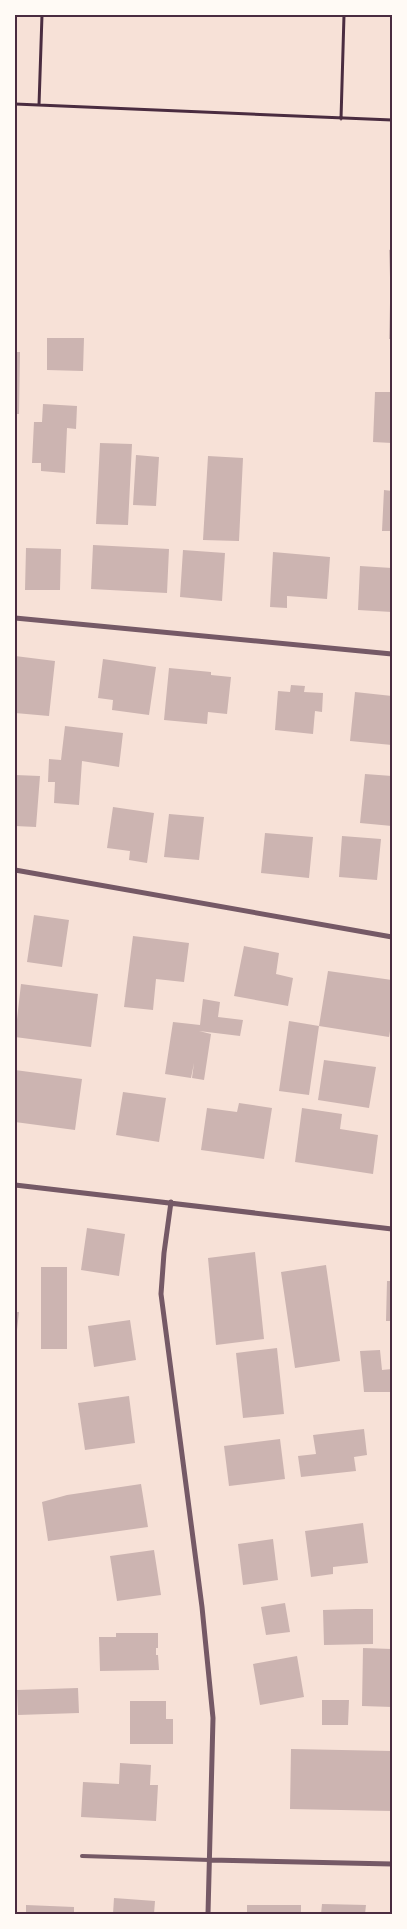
<svg xmlns="http://www.w3.org/2000/svg" width="407" height="1929" font-family="'Fira Sans Condensed',sans-serif">
<style>
.building{fill:#ccb4b1}
.lines{fill:none;stroke-linecap:round;stroke-linejoin:round}
.path{stroke:#4a2c40;stroke-width:3}
.service{stroke:#755966;stroke-width:4}
.minor{stroke:#755966;stroke-width:5}
.neatline{fill:none;stroke:#4a2c40;stroke-width:2}
</style>
<rect width="100%" height="100%" fill="#f7e1d7"/>
<!-- building -->
<path class="building" d="M 392,249 L 392,277 L 390,277 L 389,250 Z
M 390,303 L 392,303 L 392,339 L 389,339 Z
M 47,338 L 84,338 L 83,371 L 47,370 Z
M 15,352 L 20,352 L 19,414 L 15,414 Z
M 375,392 L 392,392 L 392,443 L 373,442 Z
M 43,404 L 77,406 L 76,429 L 67,428 L 65,473 L 41,471 L 41,463 L 32,463 L 34,422 L 42,422 Z
M 100,443 L 132,444 L 128,525 L 96,524 Z
M 136,455 L 159,457 L 156,506 L 133,505 Z
M 208,456 L 243,458 L 239,541 L 203,540 Z
M 384,490 L 392,491 L 392,531 L 382,531 Z
M 93,545 L 169,549 L 167,593 L 91,589 Z
M 26,548 L 61,549 L 60,590 L 25,590 Z
M 183,550 L 225,553 L 222,601 L 180,597 Z
M 273,552 L 330,557 L 327,599 L 287,596 L 287,608 L 270,607 Z
M 360,566 L 392,568 L 392,612 L 358,610 Z
M 15,656 L 55,661 L 49,716 L 15,713 Z
M 103,659 L 156,667 L 149,715 L 112,710 L 113,700 L 98,698 Z
M 169,668 L 211,672 L 211,675 L 231,677 L 227,714 L 208,712 L 207,724 L 164,720 Z
M 291,685 L 305,686 L 304,692 L 323,693 L 322,712 L 315,711 L 313,734 L 275,730 L 278,691 L 290,692 Z
M 355,692 L 392,696 L 392,745 L 350,741 Z
M 65,726 L 123,733 L 119,767 L 82,761 L 79,805 L 54,803 L 55,782 L 48,782 L 49,759 L 61,760 Z
M 365,774 L 392,776 L 392,826 L 360,823 Z
M 15,775 L 40,776 L 36,827 L 15,826 Z
M 113,807 L 154,813 L 147,863 L 129,860 L 130,851 L 107,848 Z
M 169,814 L 204,817 L 199,860 L 164,857 Z
M 265,833 L 313,837 L 309,878 L 261,873 Z
M 342,836 L 381,839 L 377,880 L 339,877 Z
M 34,915 L 69,920 L 62,967 L 27,962 Z
M 133,936 L 189,943 L 184,982 L 156,979 L 153,1010 L 124,1007 Z
M 244,946 L 279,953 L 276,974 L 293,978 L 288,1006 L 234,996 Z
M 328,971 L 392,980 L 392,1019 L 389,1037 L 319,1026 Z
M 21,984 L 98,994 L 91,1047 L 15,1037 Z
M 203,999 L 220,1002 L 218,1017 L 243,1020 L 240,1036 L 199,1031 L 211,1034 L 204,1080 L 192,1078 L 194,1063 L 191,1078 L 165,1074 L 173,1022 L 200,1025 Z
M 289,1021 L 319,1026 L 309,1095 L 279,1091 Z
M 324,1060 L 376,1067 L 369,1108 L 318,1100 Z
M 15,1070 L 82,1079 L 75,1130 L 15,1122 Z
M 123,1092 L 166,1098 L 159,1142 L 116,1135 Z
M 239,1103 L 272,1108 L 264,1159 L 201,1150 L 207,1108 L 237,1112 Z
M 302,1108 L 342,1114 L 340,1129 L 378,1135 L 373,1174 L 295,1162 Z
M 87,1228 L 125,1234 L 119,1276 L 81,1270 Z
M 255,1252 L 264,1339 L 216,1345 L 208,1258 Z
M 326,1265 L 340,1361 L 295,1368 L 281,1272 Z
M 41,1267 L 67,1267 L 67,1349 L 41,1349 Z
M 387,1281 L 392,1281 L 392,1321 L 386,1321 Z
M 15,1312 L 19,1312 L 16,1339 L 15,1339 Z
M 130,1320 L 136,1360 L 94,1367 L 88,1326 Z
M 277,1348 L 284,1414 L 243,1418 L 236,1353 Z
M 380,1350 L 382,1370 L 392,1369 L 392,1392 L 364,1392 L 360,1351 Z
M 129,1396 L 135,1443 L 85,1450 L 78,1403 Z
M 364,1429 L 367,1455 L 354,1457 L 356,1471 L 301,1477 L 298,1456 L 316,1454 L 313,1435 Z
M 280,1439 L 285,1479 L 229,1486 L 224,1446 Z
M 141,1484 L 148,1527 L 48,1541 L 42,1502 L 67,1495 Z
M 363,1523 L 368,1563 L 333,1567 L 333,1574 L 311,1577 L 305,1531 Z
M 273,1539 L 278,1580 L 243,1585 L 238,1544 Z
M 154,1550 L 161,1595 L 117,1601 L 110,1556 Z
M 285,1603 L 290,1632 L 266,1635 L 261,1607 Z
M 356,1609 L 373,1609 L 373,1644 L 324,1645 L 323,1610 Z
M 116,1633 L 158,1633 L 158,1648 L 156,1648 L 156,1655 L 158,1655 L 159,1670 L 100,1671 L 99,1637 L 116,1637 Z
M 363,1648 L 392,1649 L 392,1707 L 362,1706 Z
M 297,1656 L 304,1697 L 260,1705 L 253,1664 Z
M 78,1688 L 79,1713 L 18,1715 L 17,1690 Z
M 322,1700 L 349,1700 L 348,1725 L 322,1725 Z
M 130,1701 L 166,1701 L 166,1719 L 173,1719 L 173,1744 L 130,1744 Z
M 291,1749 L 392,1751 L 392,1811 L 290,1809 Z
M 120,1763 L 151,1765 L 150,1785 L 158,1785 L 156,1821 L 81,1817 L 83,1782 L 119,1784 Z
M 114,1898 L 155,1901 L 154,1914 L 113,1914 Z
M 322,1904 L 366,1905 L 365,1914 L 321,1914 Z
M 26,1905 L 74,1907 L 74,1914 L 26,1914 Z
M 247,1905 L 301,1905 L 301,1914 L 247,1914 Z"/>
<g class="lines">
<!-- path -->
<path class="path" d="M 15,104 L 392,120
M 39,105 L 42,15
M 341,119 L 344,15"/>
<!-- service -->
<path class="service" d="M 82,1856 L 210,1860"/>
<!-- minor -->
<path class="minor" d="M 15,618 L 392,654
M 15,870 L 392,937
M 15,1185 L 392,1229
M 171,1202 L 164,1253 L 161,1294 L 202,1607 L 213,1718 L 208,1914
M 210,1860 L 392,1864"/>
</g>
<!-- border -->
<rect width="407" height="1929" fill="none" stroke="#fffaf5" stroke-width="32"/>
<rect x="16" y="16" width="375" height="1897" class="neatline"/>
</svg>
